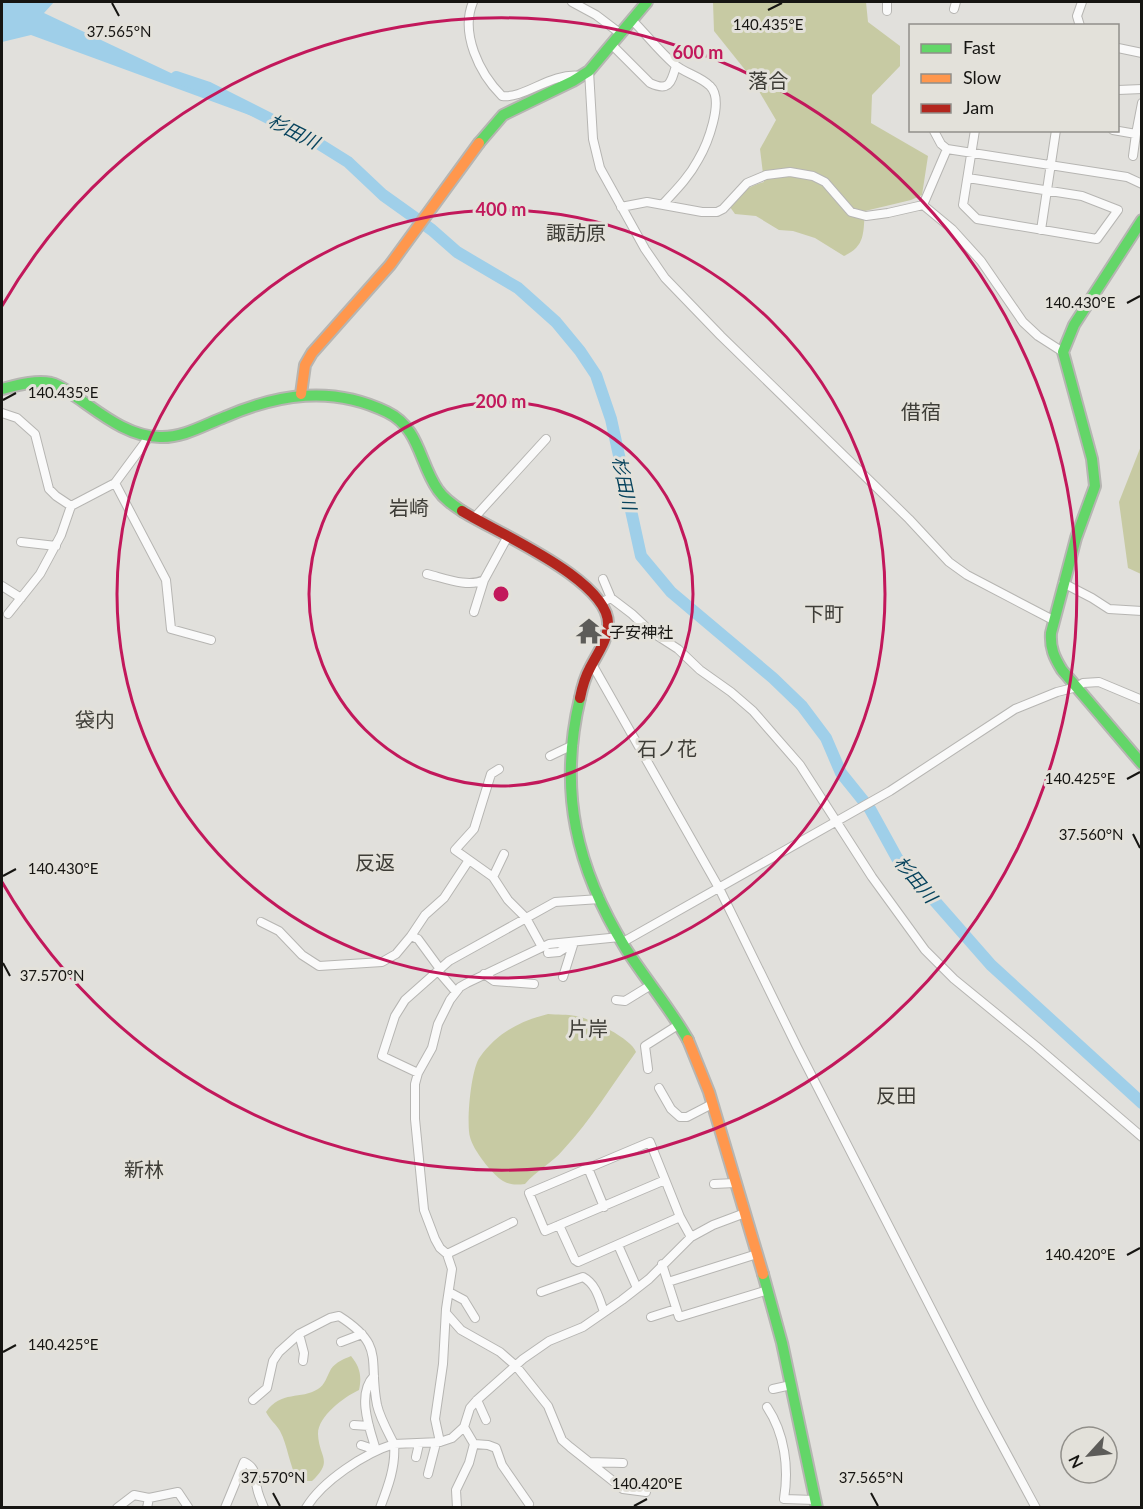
<svg xmlns="http://www.w3.org/2000/svg" width="1143" height="1509" font-family="Lato,'Noto Sans JP',sans-serif">
<style>
.forest{fill:#c7caa3}
.water{fill:#9fcfe9}
.lines{fill:none;stroke-linecap:round;stroke-linejoin:round}
.river{stroke:#9fcfe9;stroke-width:12}
.street-casing{stroke:#b6b5b2;stroke-width:10}
.fast-casing{stroke:#b6b5b2;stroke-width:14}
.slow-casing{stroke:#b6b5b2;stroke-width:14}
.jam-casing{stroke:#b6b5b2;stroke-width:14}
.street{stroke:#fafafa;stroke-width:8}
.fast{stroke:#63d668;stroke-width:10}
.slow{stroke:#ff974d;stroke-width:10}
.jam{stroke:#b3261e;stroke-width:10}
.ticks{fill:none;stroke:#161512;stroke-width:2}
.ring{fill:none;stroke:#c2185b;stroke-width:3}
.labels{text-anchor:middle;dominant-baseline:central;stroke-width:6;stroke-linejoin:round;paint-order:stroke}
.poi-label{font-size:16px;fill:#161512;stroke:#e3e1da;text-anchor:start}
.water-label{font-size:18px;font-style:italic;fill:#07435d;stroke:#e3e1da}
.quarter-label{font-size:20px;fill:#3e3d37;stroke:#e3e1da}
.ticks-label{font-size:15px;text-anchor:middle;fill:#161512;stroke:#e3e1da;stroke-width:6;stroke-linejoin:round;paint-order:stroke}
.centre{fill:#c2185b;stroke:#e3e1da;stroke-width:3}
.ring-label{font-size:18px;text-anchor:middle;font-weight:bold;fill:#c2185b;stroke:#e3e1da;stroke-width:6;stroke-linejoin:round;paint-order:stroke}
</style>
<rect width="100%" height="100%" fill="#e1e0dc"/>
<!-- forest -->
<path class="forest" d="M 713,2 L 866,2 L 868,22 L 900,46 L 900,66 L 872,95 L 871,123 L 928,156 L 922,195 L 911,200 L 865,211 C 863,232 866,246 844,256 L 815,238 L 793,231 L 779,230 L 756,216 L 735,214 L 730,207 C 740,193 748,186 764,182 L 760,149 L 776,120 L 750,76 L 714,31 Z
M 1141,446 L 1141,574 L 1128,568 L 1119,502 Z
M 548,1014 C 557,1015 567,1014 576,1016 C 590,1018 632,1039 636,1052 C 612,1085 591,1120 563,1150 C 552,1163 536,1171 525,1184 C 516,1185 510,1185 503,1181 C 492,1174 473,1150 470,1137 C 466,1123 471,1068 480,1057 C 497,1033 520,1021 548,1014 Z
M 351,1356 C 360,1367 362,1376 359,1390 C 344,1397 318,1416 318,1434 C 319,1458 334,1460 312,1481 L 298,1481 C 289,1465 288,1446 280,1431 C 276,1424 270,1420 266,1412 C 281,1390 301,1400 318,1389 C 325,1385 327,1376 331,1369 C 336,1362 344,1359 351,1356 Z"/>
<!-- water -->
<path class="water" d="M 2,2 L 54,2 L 44,13 L 298,133 L 31,35 L 2,42 Z"/>
<g class="lines">
<!-- river -->
<path class="river" d="M 176,77 L 209,88 L 316,142 L 348,162 L 383,195 L 432,230 L 457,252 L 518,288 L 556,322 L 580,351 L 596,375 L 611,419 L 641,556 L 671,592 L 773,678 L 802,706 L 826,738 L 841,773 L 870,809 L 897,858 L 991,965 L 1142,1103"/>
<!-- street casing -->
<g class="street-casing">
<path id="street" d="M 473,2 C 460,33 479,73 502,96 C 525,99 550,72 581,76
M 572,2 L 596,15 L 621,34
M 954,9 L 956,2
M 887,11 L 887,2
M 632,20 C 646,34 659,51 674,64 C 684,73 700,76 710,86 C 725,100 707,145 698,160 C 689,177 676,190 663,204
M 1080,26 L 1077,16 L 1082,2
M 612,45 L 650,83 C 669,92 671,83 676,66
M 1118,48 L 1142,53
M 589,71 L 593,139 L 600,168 L 645,249 L 665,278 L 721,336 L 909,519 L 949,562 L 967,575 L 1053,620
M 1118,90 L 1142,89
M 1113,130 L 1136,134 L 1142,103
M 934,131 L 941,144 L 947,149
M 1133,156 L 1136,134
M 968,178 L 1082,196 L 1118,210 L 1097,239 L 977,219 L 963,205 L 975,130
M 621,207 L 647,202 L 702,212 L 717,212 L 723,209 L 747,183 L 766,175 L 790,172 L 813,176 L 825,182 L 851,212 L 866,216 L 888,213 L 923,205
M 1041,230 L 1056,130
M 1063,352 L 1038,336 L 1023,322 L 981,261 L 952,229 L 923,205 L 947,149 L 1127,177 L 1142,184
M 2,413 L 17,418 L 35,434 L 49,489 L 56,496 L 71,506
M 115,483 L 166,580 L 171,629 L 211,640
M 474,518 L 546,439
M 21,542 L 56,546
M 427,574 C 444,578 468,588 484,580 L 508,536
M 603,579 L 611,598
M 1063,583 L 1092,598 L 1109,609 L 1142,611
M 2,586 L 21,598
M 602,602 L 611,598 L 632,614 L 650,631 L 678,649 L 700,670 L 731,692 L 753,711 L 773,734 L 800,765 L 872,877 L 925,950 L 954,979 L 1036,1046 L 1142,1137
M 474,612 L 484,580
M 8,614 L 40,574 L 61,535 L 71,506 L 115,483 L 149,437
M 592,664 L 719,888 L 797,1047 L 981,1406 L 1036,1508
M 550,756 L 573,745
M 499,769 L 491,774 L 474,829 L 455,850 L 493,877 L 508,900 L 526,918 L 542,947
M 493,877 L 504,854
M 261,922 L 279,931 L 302,955 L 319,966 L 382,962 L 396,954 L 411,936 L 418,939 L 440,969
M 411,936 L 425,915 L 444,898 L 469,860
M 623,942 L 890,791 L 1015,709 L 1057,692 L 1077,687 L 1083,683 L 1099,682 L 1142,700
M 548,953 L 559,952 L 573,943
M 438,971 L 456,992
M 484,974 L 494,981 L 534,984
M 563,977 L 574,942
M 616,1000 L 625,1001 L 651,985
M 648,1069 L 645,1046 L 678,1025
M 418,1073 L 382,1056 L 395,1016 L 405,1000 L 449,961 L 555,902 L 600,899
M 659,1088 L 671,1109 L 680,1117 L 687,1117 L 712,1104
M 588,1168 L 604,1207
M 665,1180 L 545,1231 L 529,1193 L 650,1142 L 680,1217 L 691,1237
M 714,1184 L 735,1183
M 559,1225 L 575,1260 L 578,1262 L 680,1217
M 618,1245 L 637,1288
M 447,1254 L 513,1222
M 662,1264 L 679,1317 L 768,1290
M 668,1282 L 757,1254
M 449,1292 L 464,1300 L 475,1318
M 541,1292 L 583,1277 C 596,1284 599,1298 604,1312
M 446,1313 L 461,1330 L 500,1352 L 516,1366 L 548,1406 L 562,1440 L 570,1447 L 623,1489 L 646,1492
M 651,1317 L 676,1309
M 341,1342 L 362,1334
M 303,1361 L 304,1353 L 299,1334 L 330,1318 L 339,1316 C 386,1346 368,1359 377,1405 C 380,1418 388,1432 394,1444 C 365,1453 322,1481 306,1508
M 374,1376 C 356,1394 370,1430 376,1450
M 773,1389 L 791,1385
M 253,1400 L 267,1388 L 273,1361 L 279,1352 L 299,1334
M 477,1400 L 486,1420
M 767,1407 C 785,1434 789,1468 784,1499 L 815,1500
M 354,1425 L 369,1426
M 464,1427 L 474,1444 L 488,1445 L 496,1448 L 502,1465 L 529,1504
M 440,1442 L 435,1419 L 443,1364 L 446,1309 L 452,1269 L 447,1254 L 440,1248 L 435,1239 L 424,1210 L 415,1119 L 415,1084 L 418,1073 L 432,1048 L 438,1024 L 450,1000 L 460,987 L 467,983 L 549,944 L 620,937
M 361,1445 L 376,1450
M 416,1457 L 419,1444
M 589,1462 L 623,1463
M 428,1474 L 436,1443
M 117,1508 L 134,1495 L 149,1498
M 147,1508 L 149,1498 L 178,1492 L 188,1507
M 225,1508 L 244,1462 C 257,1468 254,1476 257,1488 C 258,1494 261,1501 264,1508
M 380,1508 C 388,1487 396,1466 394,1444 L 440,1442 L 452,1438 L 464,1427 L 470,1408 L 477,1400 L 523,1359 L 549,1341 L 583,1327 L 622,1300 L 649,1279 L 691,1237 L 713,1225 L 745,1213
M 457,1508 L 456,1490 L 469,1463 L 474,1444"/>
</g>
<!-- fast casing -->
<g class="fast-casing">
<path id="fast" d="M 479,143 L 503,115 L 573,81 L 589,71 L 647,2
M 1142,220 L 1074,325 L 1063,352 L 1092,459 L 1095,486 L 1076,538 L 1051,633 C 1050,648 1054,657 1062,670 L 1142,764
M 2,389 C 18,385 35,380 51,383 C 60,385 67,391 75,396 C 100,413 128,437 160,437 C 183,438 204,425 225,417 C 278,394 332,385 387,412 C 420,428 419,463 438,490 C 444,499 453,505 462,511
M 580,698 C 558,791 576,868 626,949 C 646,980 670,1008 688,1040
M 763,1274 L 782,1343 L 817,1508"/>
</g>
<!-- slow casing -->
<g class="slow-casing">
<path id="slow" d="M 301,394 L 305,365 L 312,353 L 390,265 L 479,143
M 688,1040 L 709,1092 L 763,1274"/>
</g>
<!-- jam casing -->
<g class="jam-casing">
<path id="jam" d="M 462,511 C 495,532 612,581 608,626 C 607,641 597,654 590,668 C 585,677 582,688 580,698"/>
</g>
<!-- street -->
<use href="#street" class="street"/>
<!-- fast -->
<use href="#fast" class="fast"/>
<!-- slow -->
<use href="#slow" class="slow"/>
<!-- jam -->
<use href="#jam" class="jam"/>
</g>
<!-- ticks -->
<path class="ticks" d="M 112,3 L 119,16M 768,10 L 782,3M 1127,303 L 1140,296M 3,400 L 16,393M 1127,779 L 1140,772M 1133,834 L 1140,848M 3,876 L 16,869M 3,963 L 10,976M 1127,1255 L 1140,1248M 3,1352 L 16,1345M 273,1493 L 280,1506M 871,1493 L 878,1506M 634,1506 L 647,1499"/>
<!-- distance rings -->
<g class="ring">
<circle cx="501" cy="594" r="192"/>
<circle cx="501" cy="594" r="384"/>
<path d="M2 306A576 576 0 1 1 2 882"/>
</g>
<!-- icons -->
<defs>
<g id="temple-bare" transform="scale(2.07)"><path d="M0-6L5-2H3V0L6.5 2.5H4V6H1.5V3h-3V6H-4V2.5H-6.5L-3 0V-2H-5Z" fill="#5d5c59" stroke="#e3e1da" stroke-width="2.5" paint-order="stroke"/></g>
</defs>
<g fill-rule="evenodd">
<use href="#temple-bare" x="589" y="631"/>
</g>
<g class="labels">
<!-- poi labels -->
<g class="poi-label">
<text x="609" y="631">子安神社</text>
</g>
<!-- water labels -->
<g class="water-label">
<text transform="translate(294 131) rotate(27)">杉田川</text>
<text transform="translate(625 483) rotate(78)">杉田川</text>
<text transform="translate(916 879) rotate(50)">杉田川</text>
</g>
<!-- quarter labels -->
<g class="quarter-label">
<text x="768" y="80">落合</text>
<text x="576" y="232">諏訪原</text>
<text x="921" y="411">借宿</text>
<text x="409" y="507">岩崎</text>
<text x="824" y="613">下町</text>
<text x="95" y="719">袋内</text>
<text x="667" y="748">石ノ花</text>
<text x="375" y="862">反返</text>
<text x="588" y="1028">片岸</text>
<text x="896" y="1095">反田</text>
<text x="144" y="1169">新林</text>
</g>
</g>
<g class="ticks-label">
<text x="768" y="30">140.435°E</text>
<text x="119" y="37">37.565°N</text>
<text x="1080" y="308">140.430°E</text>
<text x="63" y="398">140.435°E</text>
<text x="1080" y="784">140.425°E</text>
<text x="1091" y="840">37.560°N</text>
<text x="63" y="874">140.430°E</text>
<text x="52" y="981">37.570°N</text>
<text x="1080" y="1260">140.420°E</text>
<text x="63" y="1350">140.425°E</text>
<text x="273" y="1483">37.570°N</text>
<text x="871" y="1483">37.565°N</text>
<text x="647" y="1489">140.420°E</text>
</g>
<circle cx="501" cy="594" r="9" class="centre"/>
<g class="ring-label">
<text x="698" y="59">600 m</text>
<text x="501" y="216">400 m</text>
<text x="501" y="408">200 m</text>
</g>
<!-- border -->
<rect width="1143" height="1509" fill="none" stroke="#161512" stroke-width="6"/>
<!-- legend -->
<rect x="909" y="24" width="210" height="108" fill="#e3e1da" stroke="#918f8a" stroke-width="1.5"/>
<rect x="921" y="44" width="30" height="9" fill="#63d668" stroke="#918f8a" stroke-width="1.5"/>
<text x="963" y="54" font-size="18" fill="#161512">Fast</text>
<rect x="921" y="74" width="30" height="9" fill="#ff974d" stroke="#918f8a" stroke-width="1.5"/>
<text x="963" y="84" font-size="18" fill="#161512">Slow</text>
<rect x="921" y="104" width="30" height="9" fill="#b3261e" stroke="#918f8a" stroke-width="1.5"/>
<text x="963" y="114" font-size="18" fill="#161512">Jam</text>
<!-- north arrow -->
<g transform="translate(1089 1455) rotate(243)"><circle r="28" fill="#e3e1da" stroke="#918f8a" stroke-width="1.5"/>
<path d="M0-4.5L10 22L0 15L-10 22Z" fill="#5d5c59"/>
<text y="-9" font-size="16" font-weight="bold" text-anchor="middle" fill="#161512">N</text>
</g>
</svg>
